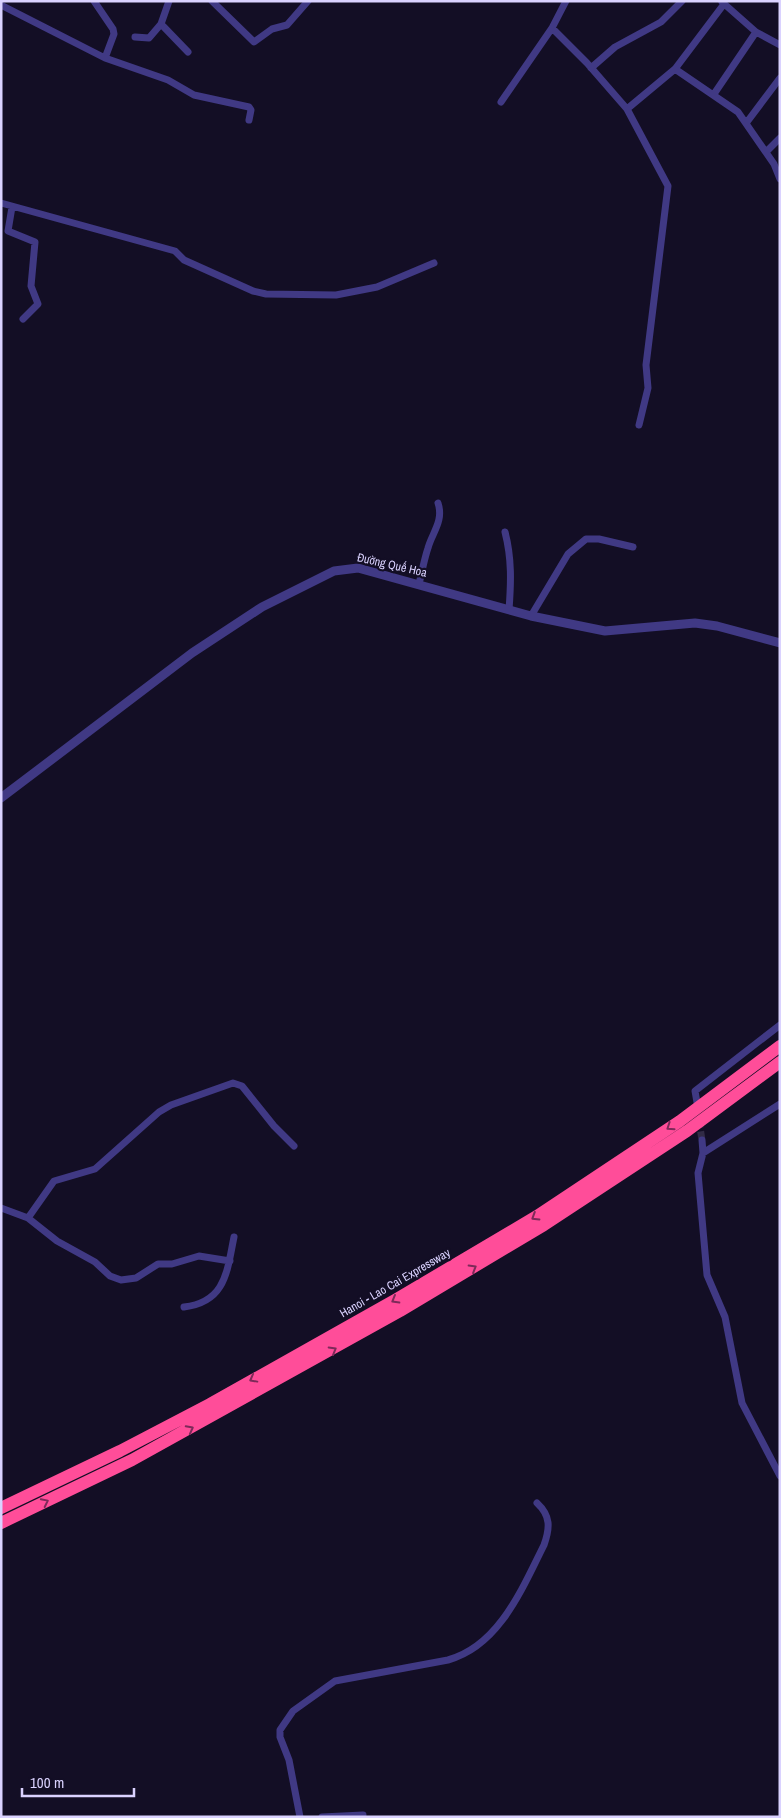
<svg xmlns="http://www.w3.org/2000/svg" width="781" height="1818" font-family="'Archivo Narrow',sans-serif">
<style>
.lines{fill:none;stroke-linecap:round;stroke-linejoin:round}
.minor-tunnel{stroke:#312b46;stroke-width:7;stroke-dasharray:7 3.5;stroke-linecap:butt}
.minor{stroke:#403984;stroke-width:7}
.tertiary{stroke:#403984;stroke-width:9}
.motorway{stroke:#ff4d99;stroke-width:12}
.oneway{stroke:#7d2a59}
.labels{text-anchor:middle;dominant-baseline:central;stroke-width:4.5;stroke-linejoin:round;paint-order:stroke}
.street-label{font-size:12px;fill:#dad2ff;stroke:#130e25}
</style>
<rect width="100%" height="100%" fill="#130e25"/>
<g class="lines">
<!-- minor-tunnel -->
<path class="minor-tunnel" d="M 699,1121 L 702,1140"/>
<!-- minor -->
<path class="minor" d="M 94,1 L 113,29 L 114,34 L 105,58
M 169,1 L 161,24 L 188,52
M 212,1 L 254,42 L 272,29 L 287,25 L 308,1
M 722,2 L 756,32 L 780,45
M 1,5 L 105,58 L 168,80 L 194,95 L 249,107 L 251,110 L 249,120
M 552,28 L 587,63 L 627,109 L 668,186 L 646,365 L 648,388 L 639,425
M 135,37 L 149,38 L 161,24
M 591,68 L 615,47 L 661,22 L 682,1
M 675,69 L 738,112 L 774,164 L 780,179
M 714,94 L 756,32
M 501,102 L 552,28 L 566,1
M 627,109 L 675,69 L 724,4
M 747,122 L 780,78
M 766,152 L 780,138
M 1,203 L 175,251 L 184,260 L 253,291 L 266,294 L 336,295 L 377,287 L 434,263
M 12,207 L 8,231 L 35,242 L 31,286 L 38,304 L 23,319
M 505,532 C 512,559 511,583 509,610
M 419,584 C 422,572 424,560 428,548 C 432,533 444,521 438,503
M 531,616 L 568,554 L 586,539 L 599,539 L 633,547
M 698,1108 L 695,1091 L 780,1025
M 702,1140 L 703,1153 L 698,1173 L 707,1275 L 725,1317 L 742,1403 L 780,1476
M 703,1153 L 780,1104
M 1,1208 L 28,1218 L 57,1241 L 95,1262 L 110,1276 L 121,1280 L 136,1278 L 158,1264 L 172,1264 L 199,1256 L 230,1261
M 28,1218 L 54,1181 L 95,1169 L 159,1112 L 171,1105 L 233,1083 L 242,1086 L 274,1126 L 294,1146
M 184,1307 C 226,1302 227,1271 234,1237
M 300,1817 L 289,1760 L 280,1737 L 280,1730 L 293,1711 L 335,1681 L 448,1660 C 499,1646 522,1589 544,1545 C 550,1528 551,1516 537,1503
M 322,1817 L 363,1815"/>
<!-- tertiary -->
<path class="tertiary" d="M 1,798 L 192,653 L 262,607 L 334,571 L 358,568 L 531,616 L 605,631 L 695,623 L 717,626 L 780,643"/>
<!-- motorway -->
<path class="motorway" d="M 1,1508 L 120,1451 L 210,1404 L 395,1300 L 537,1216 L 680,1121 L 780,1046
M 1,1523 L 132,1460 L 400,1311 L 544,1225 L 687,1131 L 780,1062"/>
</g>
<!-- one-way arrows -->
<defs><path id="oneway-chevron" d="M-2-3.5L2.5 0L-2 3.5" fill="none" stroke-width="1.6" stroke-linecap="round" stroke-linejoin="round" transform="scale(1.25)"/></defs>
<g class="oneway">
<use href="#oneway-chevron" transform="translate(670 1127) rotate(146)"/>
<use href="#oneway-chevron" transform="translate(535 1217) rotate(148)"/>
<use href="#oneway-chevron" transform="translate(473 1268) rotate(-31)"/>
<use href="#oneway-chevron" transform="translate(395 1300) rotate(150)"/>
<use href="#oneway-chevron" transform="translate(333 1350) rotate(-30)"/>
<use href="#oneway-chevron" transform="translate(253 1379) rotate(151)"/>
<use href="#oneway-chevron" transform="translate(190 1429) rotate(-28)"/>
<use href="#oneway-chevron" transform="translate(45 1502) rotate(-26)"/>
</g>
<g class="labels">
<!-- street labels -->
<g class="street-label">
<text transform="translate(392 565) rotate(13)">Đường Quế Hoa</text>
<text transform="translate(395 1283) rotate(-30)">Hanoi - Lao Cai Expressway</text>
</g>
</g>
<!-- border -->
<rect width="781" height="1818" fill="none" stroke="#dad2ff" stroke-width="5"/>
<!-- scale -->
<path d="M22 1788v8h112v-8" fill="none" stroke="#dad2ff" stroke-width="2.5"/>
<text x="30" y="1788" font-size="15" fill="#dad2ff" stroke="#130e25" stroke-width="4" paint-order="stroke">100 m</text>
</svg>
